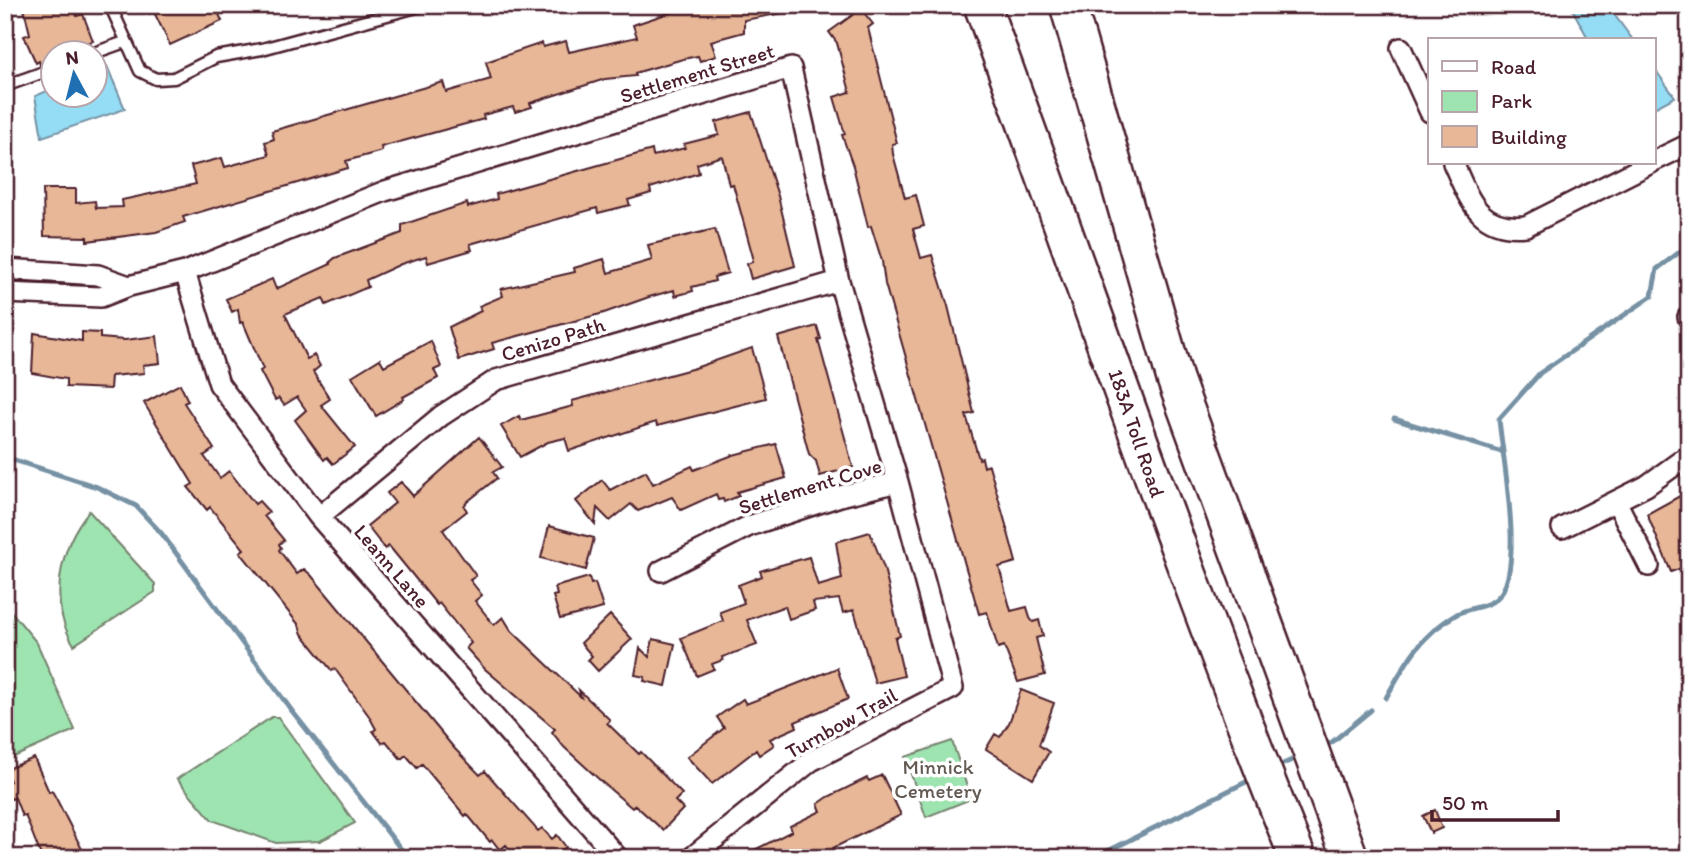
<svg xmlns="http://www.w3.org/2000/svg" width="1694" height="863" font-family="Itim,sans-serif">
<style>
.green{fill:#9ee4b1;stroke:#74826e;stroke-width:2}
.water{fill:#94ddf5;stroke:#7691a4;stroke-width:2}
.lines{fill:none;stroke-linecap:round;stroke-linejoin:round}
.stream{stroke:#7691a4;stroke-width:5}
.building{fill:#e7b798;stroke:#4a1f2b;stroke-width:2}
.service-casing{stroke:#4a1f2b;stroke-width:15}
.minor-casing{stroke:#4a1f2b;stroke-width:24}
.motorway-casing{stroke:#4a1f2b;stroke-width:40}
.service{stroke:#fff;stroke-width:10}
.minor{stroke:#fff;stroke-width:19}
.motorway{stroke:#fff;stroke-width:35}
.labels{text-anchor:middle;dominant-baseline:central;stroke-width:7;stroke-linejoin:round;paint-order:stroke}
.street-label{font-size:21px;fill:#4a1f2b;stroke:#fff}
.park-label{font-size:21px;fill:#635a53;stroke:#fff}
</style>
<rect width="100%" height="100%" fill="#fff"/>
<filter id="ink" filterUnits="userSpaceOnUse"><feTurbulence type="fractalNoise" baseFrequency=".0143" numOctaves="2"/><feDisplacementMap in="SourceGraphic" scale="14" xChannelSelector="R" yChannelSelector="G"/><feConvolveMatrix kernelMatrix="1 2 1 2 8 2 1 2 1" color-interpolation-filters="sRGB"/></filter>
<g filter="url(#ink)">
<!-- green -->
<path class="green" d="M 89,511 L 155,584 L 155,592 L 74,645 C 48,603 59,547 89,511 Z
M 5,604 L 37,643 L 75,730 L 5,761 Z
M 272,717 L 278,717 L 355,823 L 320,841 L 276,843 L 212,820 L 177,779 Z
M 952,741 L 971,799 L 926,817 L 905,757 Z"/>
<!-- water -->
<path class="water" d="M 1570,5 L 1607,5 L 1633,40 L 1589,40 Z
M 107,66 L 125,109 L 42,137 L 35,96 L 52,89 L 52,94 L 94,94 L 95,72 Z
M 1654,68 L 1675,97 L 1654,108 Z"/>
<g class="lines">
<!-- stream -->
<path class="stream" d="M 1394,419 L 1502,452
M 5,457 L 97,487 L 136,506 L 162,534 L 292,711 L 408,858
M 1386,698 C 1406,662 1420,635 1457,614 C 1469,607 1487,608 1497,598 C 1526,573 1502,456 1499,419 L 1540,373 L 1652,296 L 1657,269 L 1689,245
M 1320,747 L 1331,743 L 1371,710
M 1276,767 L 1299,757
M 1094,858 L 1254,778"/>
</g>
<!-- building -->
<path class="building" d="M 23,5 L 73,5 L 77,16 L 83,14 L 93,41 L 89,42 L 91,46 L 78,52 L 52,52 L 52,62 L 40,65 L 39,61 L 36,63 L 24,36 L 30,34 Z
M 164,5 L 215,5 L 222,21 L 170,45 L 153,10 Z
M 693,5 L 789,5 L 789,12 L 744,20 L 744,32 L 711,41 L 716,56 L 700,61 L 698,56 L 683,59 L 635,73 L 636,76 L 605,79 L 530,103 L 532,107 L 515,112 L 513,107 L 483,115 L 484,119 L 381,147 L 382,151 L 346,161 L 348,168 L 183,217 L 185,222 L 156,232 L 87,241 L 87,237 L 44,236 L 43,189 L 76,189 L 76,203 L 95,201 L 96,208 L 123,207 L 122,200 L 196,184 L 191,166 L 222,158 L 225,167 L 269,155 L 265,142 L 274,139 L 272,131 L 443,82 L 446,92 L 491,79 L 486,62 L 542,43 L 543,47 L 566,41 L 569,52 L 637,37 L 633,25 Z
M 861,9 L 873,24 L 868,28 L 897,143 L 892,144 L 893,154 L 905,198 L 916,195 L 924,226 L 913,229 L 921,258 L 932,255 L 948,306 L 974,413 L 966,415 L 979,459 L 982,458 L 984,467 L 989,465 L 1006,525 L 1016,562 L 999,567 L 1011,611 L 1027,607 L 1030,618 L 1033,622 L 1039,620 L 1043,636 L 1036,638 L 1045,675 L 1018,682 L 1004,646 L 998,648 L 987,612 L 979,614 L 885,284 L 882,261 L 871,226 L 868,227 L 853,166 L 842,135 L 845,134 L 834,97 L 850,92 L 837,43 L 829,32 Z
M 751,112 L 778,196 L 795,266 L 751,279 L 747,264 L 752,262 L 753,257 L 733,184 L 729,185 L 722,156 L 697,164 L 699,173 L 650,188 L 651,193 L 628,200 L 630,205 L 598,213 L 597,208 L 470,244 L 472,250 L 428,263 L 426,256 L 401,264 L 366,280 L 368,287 L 326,305 L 323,298 L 285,314 L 307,359 L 314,355 L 320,366 L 313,372 L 330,399 L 321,405 L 355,447 L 333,464 L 327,457 L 324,460 L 295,420 L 306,410 L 297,397 L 284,405 L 279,398 L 275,400 L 260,371 L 263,369 L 243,322 L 240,323 L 238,309 L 232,312 L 226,299 L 272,279 L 276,289 L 331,264 L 330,262 L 335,258 L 402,233 L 402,225 L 467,203 L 468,207 L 497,199 L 496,194 L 652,150 L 653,156 L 685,148 L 684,144 L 719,135 L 716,122 Z
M 715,229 L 728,273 L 714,277 L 715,281 L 692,287 L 693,291 L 675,296 L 674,290 L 649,297 L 604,313 L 492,343 L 494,349 L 459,360 L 449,327 L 481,311 L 479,306 L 503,296 L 501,289 L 575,272 L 574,268 L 604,259 L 608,273 L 652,260 L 648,245 Z
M 817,326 L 821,339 L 818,340 L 853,467 L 820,476 L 816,461 L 809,454 L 778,337 Z
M 82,332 L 100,333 L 100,338 L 125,340 L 157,336 L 160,363 L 143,365 L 144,373 L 111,376 L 110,389 L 66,387 L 66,379 L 32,373 L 34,333 L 82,341 Z
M 431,341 L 441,367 L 434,370 L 438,378 L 403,397 L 404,399 L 376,416 L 352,376 L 380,359 L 384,366 Z
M 752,348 L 766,398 L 657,426 L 656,422 L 569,451 L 565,438 L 548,442 L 520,457 L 501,426 L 519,416 L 521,420 L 573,406 L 572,401 L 695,368 Z
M 180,384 L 188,401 L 184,403 L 214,449 L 204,456 L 220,478 L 229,471 L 255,504 L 259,501 L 269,512 L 264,516 L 284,540 L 279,544 L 281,548 L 279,550 L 297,574 L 304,569 L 311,575 L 454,748 L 480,775 L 485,771 L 538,831 L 542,828 L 552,839 L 557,835 L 566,847 L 552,858 L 517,858 L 506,845 L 500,850 L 492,840 L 490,842 L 467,814 L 465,816 L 422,764 L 417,768 L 406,755 L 401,759 L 386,741 L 382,743 L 373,731 L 376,729 L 369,716 L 335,669 L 332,671 L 302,634 L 299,625 L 240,552 L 244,549 L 210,507 L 207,510 L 188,487 L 193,484 L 144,403 Z
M 479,437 L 502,467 L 493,472 L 497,478 L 467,502 L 464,506 L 467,511 L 443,530 L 476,576 L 470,580 L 482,595 L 475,601 L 494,625 L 503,617 L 511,630 L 581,697 L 579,690 L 610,720 L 607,723 L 639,754 L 641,752 L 682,794 L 675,801 L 683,809 L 663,830 L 635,805 L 632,808 L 603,783 L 564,747 L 552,732 L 555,729 L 485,669 L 466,648 L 471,643 L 439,603 L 437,605 L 389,546 L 385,549 L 367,526 L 395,503 L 387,493 L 401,482 L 413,496 Z
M 776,444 L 786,478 L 737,492 L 739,496 L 724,502 L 723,499 L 718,500 L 716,494 L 681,510 L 672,497 L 638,511 L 631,504 L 610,521 L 597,508 L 595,524 L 576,501 L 602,480 L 610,490 L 646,471 L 653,484 L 692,466 L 694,470 L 733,455 Z
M 1689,491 L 1689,565 L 1671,572 L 1647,514 Z
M 549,526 L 594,538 L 586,570 L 541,558 Z
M 870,532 L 884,568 L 900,636 L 895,638 L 904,676 L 875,683 L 854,610 L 843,613 L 839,599 L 813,602 L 815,610 L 789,619 L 785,606 L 747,620 L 757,645 L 722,657 L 723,660 L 712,664 L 714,669 L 697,676 L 681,638 L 723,621 L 720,612 L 744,603 L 738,585 L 762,576 L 760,571 L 809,557 L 818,586 L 842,579 L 836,542 Z
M 589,577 L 591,584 L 595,583 L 603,608 L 560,619 L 553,596 L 557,595 L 555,587 Z
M 610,615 L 632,639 L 598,671 L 588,660 L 592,656 L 581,643 Z
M 653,639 L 675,644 L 666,686 L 644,681 L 645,677 L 635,675 L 640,648 L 649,657 Z
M 837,668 L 848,699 L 795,722 L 797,727 L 770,739 L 774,745 L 759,755 L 756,750 L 712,784 L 687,757 L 724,728 L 717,717 L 743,699 L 746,704 Z
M 1021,690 L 1054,703 L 1039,745 L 1049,752 L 1033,779 L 986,749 L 995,734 L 1000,737 L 1009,723 Z
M 34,758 L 49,792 L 52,791 L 57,800 L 84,853 L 74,858 L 42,858 L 25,815 L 22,816 L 15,798 L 11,799 L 5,787 L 10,781 L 5,770 Z
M 882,775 L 901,815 L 833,848 L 837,858 L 739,858 L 792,831 L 790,826 L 821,811 L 818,804 L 828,797 L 867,778 L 869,781 Z
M 1435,810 L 1442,828 L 1431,833 L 1423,816 Z"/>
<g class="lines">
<!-- service casing -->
<g class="service-casing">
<path id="service" d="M 110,5 L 140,71 L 156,79 L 174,78 L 216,57 L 262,49 L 424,5
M 94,53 L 125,42
M 5,86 L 52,69"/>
</g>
<!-- minor casing -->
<g class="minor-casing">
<path id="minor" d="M 1401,48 L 1430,112
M 1654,161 L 1689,144
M 1453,163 C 1470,200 1478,231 1526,226 L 1651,163
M 5,269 L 98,275 L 129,286
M 185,272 L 219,384 L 319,517 L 618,858
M 5,293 L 101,297 L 129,286 L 185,272 L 385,191 L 791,68 L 839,281 L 898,482 L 953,688 L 811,761 L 691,858
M 1688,317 L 1689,318
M 1616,501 L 1649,566
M 319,517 L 441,416 L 496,380 L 839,281
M 1562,528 L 1646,486 L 1689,455
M 661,571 L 749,526 L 840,496 L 898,482"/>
</g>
<!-- motorway casing -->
<g class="motorway-casing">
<path id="motorway" d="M 982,5 C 1087,289 1184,577 1298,858
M 1068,5 L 1175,379 L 1350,858"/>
</g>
<!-- service -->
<use href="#service" class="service"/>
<!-- minor -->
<use href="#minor" class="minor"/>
<!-- motorway -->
<use href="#motorway" class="motorway"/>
</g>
</g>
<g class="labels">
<!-- street labels -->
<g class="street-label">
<text transform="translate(697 73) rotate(-17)">Settlement Street</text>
<text transform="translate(553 339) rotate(-17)">Cenizo Path</text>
<text transform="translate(1137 433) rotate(71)">183A Toll Road</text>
<text transform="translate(810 486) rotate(-17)">Settlement Cove</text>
<text transform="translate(392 566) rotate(49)">Leann Lane</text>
<text transform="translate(841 723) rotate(-29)">Turnbow Trail</text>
</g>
<!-- park labels -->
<g class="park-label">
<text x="938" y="766">Minnick<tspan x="938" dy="24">Cemetery</tspan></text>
</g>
</g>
<!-- margin -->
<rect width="1694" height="863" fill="none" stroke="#fff" stroke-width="28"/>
<rect x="14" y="14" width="1666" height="835" fill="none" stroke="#4a1f2b" stroke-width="2.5" filter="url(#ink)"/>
<!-- legend -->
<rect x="1428" y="38" width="228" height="126" fill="#ffffff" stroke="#b7a5aa" stroke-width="2"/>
<rect x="1442" y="61" width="35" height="10" fill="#ffffff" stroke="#b7a5aa" stroke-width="2"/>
<text x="1491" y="74" font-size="21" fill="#4a1f2b">Road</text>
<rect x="1442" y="91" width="35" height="21" fill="#9ee4b1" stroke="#b7a5aa" stroke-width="2"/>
<text x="1491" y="108" font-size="21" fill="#4a1f2b">Park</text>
<rect x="1442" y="126" width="35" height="21" fill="#e7b798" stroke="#b7a5aa" stroke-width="2"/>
<text x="1491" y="144" font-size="21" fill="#4a1f2b">Building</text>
<!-- north arrow -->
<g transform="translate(74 74) rotate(353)"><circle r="33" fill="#ffffff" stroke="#b7a5aa" stroke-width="2"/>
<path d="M0-5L12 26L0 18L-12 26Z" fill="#1f6fb2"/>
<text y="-10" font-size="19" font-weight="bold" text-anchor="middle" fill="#4a1f2b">N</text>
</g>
<!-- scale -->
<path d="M1432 810v10h126v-10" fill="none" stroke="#4a1f2b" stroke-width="3.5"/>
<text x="1442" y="810" font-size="21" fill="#4a1f2b" stroke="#ffffff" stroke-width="5" paint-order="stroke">50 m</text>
</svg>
